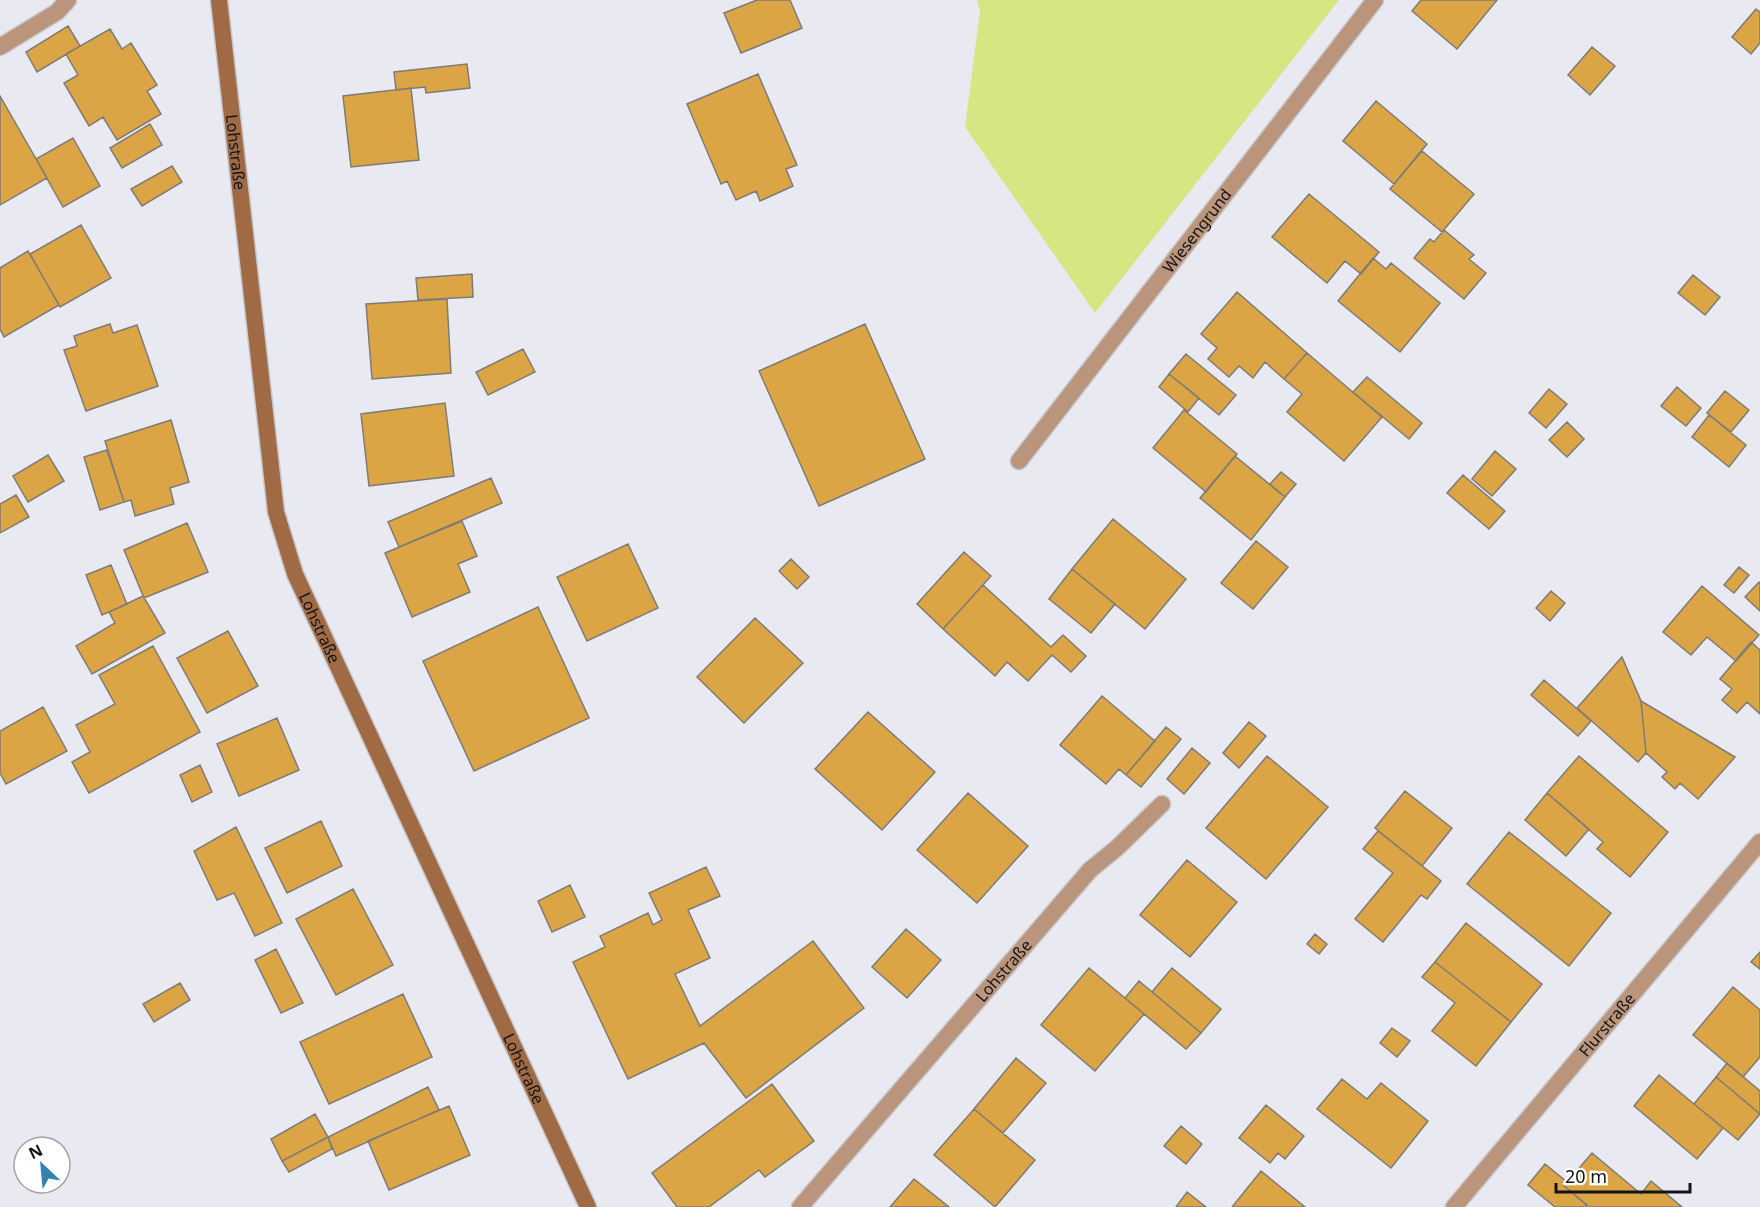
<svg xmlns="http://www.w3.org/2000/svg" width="1760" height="1207" font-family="'Noto Sans',sans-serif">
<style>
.grass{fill:#d7e583}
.building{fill:#dba445;stroke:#7f7b75;stroke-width:1.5}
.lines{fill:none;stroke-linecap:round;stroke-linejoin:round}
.service-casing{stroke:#c7c7ce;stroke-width:19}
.minor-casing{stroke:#c7c7ce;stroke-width:19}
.secondary-casing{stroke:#c7c7ce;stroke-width:19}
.service{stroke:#ba957b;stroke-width:16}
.minor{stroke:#ba957b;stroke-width:16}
.secondary{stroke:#a06b44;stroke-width:16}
.labels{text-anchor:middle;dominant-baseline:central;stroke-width:4.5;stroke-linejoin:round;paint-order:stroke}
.street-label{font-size:16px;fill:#141416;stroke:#fff}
</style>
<rect width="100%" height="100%" fill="#e9e9f1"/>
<!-- grass -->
<path class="grass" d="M 977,0 L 1339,0 L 1095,313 L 965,127 L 980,11 Z"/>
<!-- building -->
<path class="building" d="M 757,0 L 790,0 L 802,28 L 741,53 L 724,13 Z
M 1421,0 L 1497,0 L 1457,49 L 1412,11 Z
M 1756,9 L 1760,12 L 1760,43 L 1751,54 L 1732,37 Z
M 68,26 L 80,46 L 37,72 L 26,52 Z
M 110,29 L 122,49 L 131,43 L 157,85 L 147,91 L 161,114 L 117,140 L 103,117 L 89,126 L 64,83 L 78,75 L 66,54 Z
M 1592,47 L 1615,66 L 1590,95 L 1568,75 Z
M 467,64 L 470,88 L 426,93 L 425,87 L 396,90 L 394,72 Z
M 758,74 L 797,165 L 786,169 L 793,186 L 760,201 L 756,191 L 736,200 L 727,181 L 721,184 L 687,104 Z
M 411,88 L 419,160 L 351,167 L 343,96 Z
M 0,96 L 47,178 L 0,205 Z
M 1376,101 L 1427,144 L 1394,184 L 1343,141 Z
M 150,124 L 162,145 L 122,168 L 110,148 Z
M 73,138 L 100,186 L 63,207 L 36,159 Z
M 1422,151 L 1474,194 L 1442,232 L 1390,189 Z
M 172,166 L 182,182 L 142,206 L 131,189 Z
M 1309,194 L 1379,252 L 1361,274 L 1345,261 L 1327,283 L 1272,237 Z
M 81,225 L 111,278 L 60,307 L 30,254 Z
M 1444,230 L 1474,255 L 1469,259 L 1486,273 L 1464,299 L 1414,258 L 1430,239 L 1434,242 Z
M 28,251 L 59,305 L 4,337 L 0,329 L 0,268 Z
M 1373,258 L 1386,269 L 1391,263 L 1440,303 L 1400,352 L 1338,301 Z
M 472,274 L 473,297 L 418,300 L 416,278 Z
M 1693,275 L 1720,297 L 1705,315 L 1678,293 Z
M 1237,292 L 1307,353 L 1284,379 L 1265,362 L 1253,378 L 1239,366 L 1229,377 L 1208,359 L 1217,348 L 1201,334 Z
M 447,299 L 451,373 L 372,379 L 366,304 Z
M 110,324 L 113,333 L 137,325 L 158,386 L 86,411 L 64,350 L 77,346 L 74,336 Z
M 865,324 L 925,459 L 819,506 L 759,371 Z
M 523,349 L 535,372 L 488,395 L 476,372 Z
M 1307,353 L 1382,417 L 1344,461 L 1287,412 L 1302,394 L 1284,379 Z
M 1186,354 L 1236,395 L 1219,415 L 1169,374 Z
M 1169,374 L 1199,398 L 1188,412 L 1159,387 Z
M 1367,377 L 1422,423 L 1409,439 L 1353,392 Z
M 1677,387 L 1701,408 L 1686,426 L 1661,406 Z
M 1549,389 L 1567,404 L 1546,428 L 1529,413 Z
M 1725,391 L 1749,410 L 1731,432 L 1707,413 Z
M 445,403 L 454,476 L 369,486 L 361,414 Z
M 1184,410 L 1237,454 L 1206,492 L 1153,448 Z
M 1709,415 L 1746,445 L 1729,467 L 1692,437 Z
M 171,420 L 189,482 L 170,488 L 174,504 L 135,516 L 131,500 L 124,502 L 105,441 Z
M 1567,422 L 1584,439 L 1567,457 L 1549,440 Z
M 107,450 L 124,502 L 100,510 L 84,457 Z
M 1495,451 L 1516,469 L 1492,496 L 1472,479 Z
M 48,455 L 64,481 L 28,502 L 13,476 Z
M 1235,456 L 1285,497 L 1251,540 L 1200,498 Z
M 1281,472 L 1296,484 L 1285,497 L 1270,484 Z
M 1463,475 L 1505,511 L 1489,529 L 1447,493 Z
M 491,478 L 502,503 L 399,547 L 388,522 Z
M 16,495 L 29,517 L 0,533 L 0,504 Z
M 1113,519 L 1186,579 L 1145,629 L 1072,569 Z
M 462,521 L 477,556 L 458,564 L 470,592 L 412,617 L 385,553 Z
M 187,523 L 208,572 L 144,598 L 124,550 Z
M 1256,541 L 1288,567 L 1253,609 L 1221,583 Z
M 628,544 L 658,608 L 587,641 L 557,577 Z
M 964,552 L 991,576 L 943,629 L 917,604 Z
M 791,559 L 809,577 L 797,589 L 779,571 Z
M 111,565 L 127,604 L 102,615 L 86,575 Z
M 1739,567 L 1749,575 L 1734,593 L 1724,585 Z
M 1072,569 L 1115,604 L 1091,633 L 1049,599 Z
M 1759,582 L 1760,583 L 1760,611 L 1745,597 Z
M 983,585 L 1051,647 L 1063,635 L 1086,656 L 1071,672 L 1052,655 L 1028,681 L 1007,662 L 995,676 L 943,629 Z
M 1702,586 L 1759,635 L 1736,661 L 1707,637 L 1691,655 L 1663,632 Z
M 1551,591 L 1565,603 L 1550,621 L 1536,608 Z
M 143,596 L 165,633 L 92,674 L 76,646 L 115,623 L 109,612 Z
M 538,607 L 589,718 L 474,771 L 423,661 Z
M 755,618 L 803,663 L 744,723 L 697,677 Z
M 228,631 L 258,686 L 207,713 L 177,658 Z
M 1751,642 L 1760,650 L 1760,714 L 1747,702 L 1737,713 L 1722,700 L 1732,689 L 1720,679 Z
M 153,646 L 200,732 L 89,793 L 72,762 L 90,752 L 76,725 L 115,704 L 99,675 Z
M 1622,657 L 1641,701 L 1646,753 L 1638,762 L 1577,708 Z
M 1544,680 L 1591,721 L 1578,736 L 1531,695 Z
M 1102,696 L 1155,741 L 1126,775 L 1119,769 L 1106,784 L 1060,745 Z
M 1641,701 L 1735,757 L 1698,799 L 1680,783 L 1675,789 L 1662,777 L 1667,772 L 1646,753 Z
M 43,707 L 67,751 L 6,784 L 0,773 L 0,731 Z
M 868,712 L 935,772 L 882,830 L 815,769 Z
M 277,718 L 299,770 L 239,796 L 217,744 Z
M 1249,722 L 1266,736 L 1239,768 L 1223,753 Z
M 1166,727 L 1181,739 L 1141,787 L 1126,775 Z
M 1192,748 L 1210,763 L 1184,794 L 1167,779 Z
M 1267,756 L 1328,807 L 1266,879 L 1206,828 Z
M 1579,756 L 1668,832 L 1630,877 L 1597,849 L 1603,842 L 1547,793 Z
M 200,765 L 212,792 L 192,802 L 180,775 Z
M 1405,791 L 1452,828 L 1422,866 L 1375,828 Z
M 968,793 L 1028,846 L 977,903 L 917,850 Z
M 1547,793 L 1589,829 L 1566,856 L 1525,820 Z
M 321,821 L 342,866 L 287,893 L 265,848 Z
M 236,827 L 282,923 L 255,936 L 234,893 L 217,900 L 194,851 Z
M 1378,831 L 1441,881 L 1427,899 L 1421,895 L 1383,942 L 1355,919 L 1393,873 L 1363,849 Z
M 1509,832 L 1611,913 L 1569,966 L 1467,884 Z
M 1187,860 L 1237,902 L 1190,957 L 1140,915 Z
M 706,867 L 720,896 L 688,910 L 710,958 L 675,974 L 700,1026 L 813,941 L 864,1008 L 746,1098 L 704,1043 L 628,1079 L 573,962 L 605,947 L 600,936 L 648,913 L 653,925 L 662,920 L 649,893 Z
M 570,885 L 585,917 L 552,932 L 538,901 Z
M 353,889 L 393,965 L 336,995 L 296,919 Z
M 1466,923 L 1542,984 L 1511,1022 L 1435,962 Z
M 906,929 L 941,960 L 907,998 L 872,967 Z
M 1315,934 L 1327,944 L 1319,954 L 1307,944 Z
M 276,949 L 303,1003 L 281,1013 L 255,960 Z
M 1760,952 L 1760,969 L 1751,962 Z
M 1435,962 L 1511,1022 L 1476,1066 L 1432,1031 L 1455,1003 L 1422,977 Z
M 1089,968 L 1144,1014 L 1095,1071 L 1041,1025 Z
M 1172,968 L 1221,1009 L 1201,1033 L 1152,992 Z
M 1139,981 L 1201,1033 L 1186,1049 L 1125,998 Z
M 180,983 L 190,1000 L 154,1022 L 143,1004 Z
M 1733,987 L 1760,1010 L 1760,1057 L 1743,1077 L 1693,1035 Z
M 403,994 L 432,1057 L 329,1104 L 300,1042 Z
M 1392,1028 L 1410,1041 L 1397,1057 L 1380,1043 Z
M 1016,1058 L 1046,1083 L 1003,1133 L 974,1109 Z
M 1727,1063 L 1760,1091 L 1760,1114 L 1716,1077 Z
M 1659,1075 L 1723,1128 L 1697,1159 L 1634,1106 Z
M 1716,1077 L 1760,1114 L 1738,1140 L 1694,1104 Z
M 1342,1079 L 1367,1099 L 1381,1083 L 1428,1121 L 1391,1168 L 1317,1109 Z
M 772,1084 L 814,1141 L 765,1177 L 759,1170 L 709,1207 L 677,1207 L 652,1173 Z
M 428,1087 L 439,1110 L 336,1156 L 328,1137 Z
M 1266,1105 L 1304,1136 L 1285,1159 L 1278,1153 L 1270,1163 L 1239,1138 Z
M 449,1106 L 470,1155 L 389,1190 L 368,1141 Z
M 974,1109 L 1035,1160 L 995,1207 L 934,1155 Z
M 315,1114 L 328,1137 L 282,1161 L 271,1139 Z
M 1181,1126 L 1202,1144 L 1186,1164 L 1164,1146 Z
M 328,1137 L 332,1149 L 289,1172 L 282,1161 Z
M 1592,1153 L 1641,1194 L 1651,1181 L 1682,1207 L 1589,1207 L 1564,1186 Z
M 1545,1164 L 1567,1182 L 1564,1186 L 1587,1205 L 1585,1207 L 1555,1207 L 1528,1185 Z
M 1261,1171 L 1305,1207 L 1232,1207 Z
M 914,1179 L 949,1207 L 890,1207 Z
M 1187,1192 L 1206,1207 L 1176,1207 Z"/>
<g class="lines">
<!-- service casing -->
<g class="service-casing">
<path id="service" d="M 1090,870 L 1118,847 L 1162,804"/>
</g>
<!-- minor casing -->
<g class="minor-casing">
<g id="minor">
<path d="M 0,47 L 57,12 L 68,0"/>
<path id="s1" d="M 1019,461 L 1375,0"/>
<path id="s2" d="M 800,1207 L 1090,870"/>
<path id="s3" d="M 1454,1207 L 1760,842"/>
</g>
</g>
<!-- secondary casing -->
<g class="secondary-casing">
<g id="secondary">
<path id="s4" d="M 219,0 L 276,512 L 295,574 L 588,1207"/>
</g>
</g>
<!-- service -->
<use href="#service" class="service"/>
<!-- minor -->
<use href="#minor" class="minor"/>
<!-- secondary -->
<use href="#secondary" class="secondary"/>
</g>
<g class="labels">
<!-- street labels -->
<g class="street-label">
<text stroke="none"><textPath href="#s4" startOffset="153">Lohstraße</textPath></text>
<text stroke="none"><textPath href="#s1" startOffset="291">Wiesengrund</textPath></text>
<text stroke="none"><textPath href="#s4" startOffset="639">Lohstraße</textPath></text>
<text stroke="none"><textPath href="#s2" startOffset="312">Lohstraße</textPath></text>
<text stroke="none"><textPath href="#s3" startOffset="238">Flurstraße</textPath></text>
<text stroke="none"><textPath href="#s4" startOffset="1125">Lohstraße</textPath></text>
</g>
</g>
<!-- north arrow -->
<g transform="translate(42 1165) rotate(334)"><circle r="28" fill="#ffffff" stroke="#a1a1a2" stroke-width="1.5"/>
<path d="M0-4.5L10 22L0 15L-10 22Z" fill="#3382b4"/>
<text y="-9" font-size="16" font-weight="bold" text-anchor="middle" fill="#141416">N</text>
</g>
<!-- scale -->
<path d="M1556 1183v9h134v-9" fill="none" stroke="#141416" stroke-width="3"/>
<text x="1565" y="1183" font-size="18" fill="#141416" stroke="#ffffff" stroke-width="4.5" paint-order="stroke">20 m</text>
</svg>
